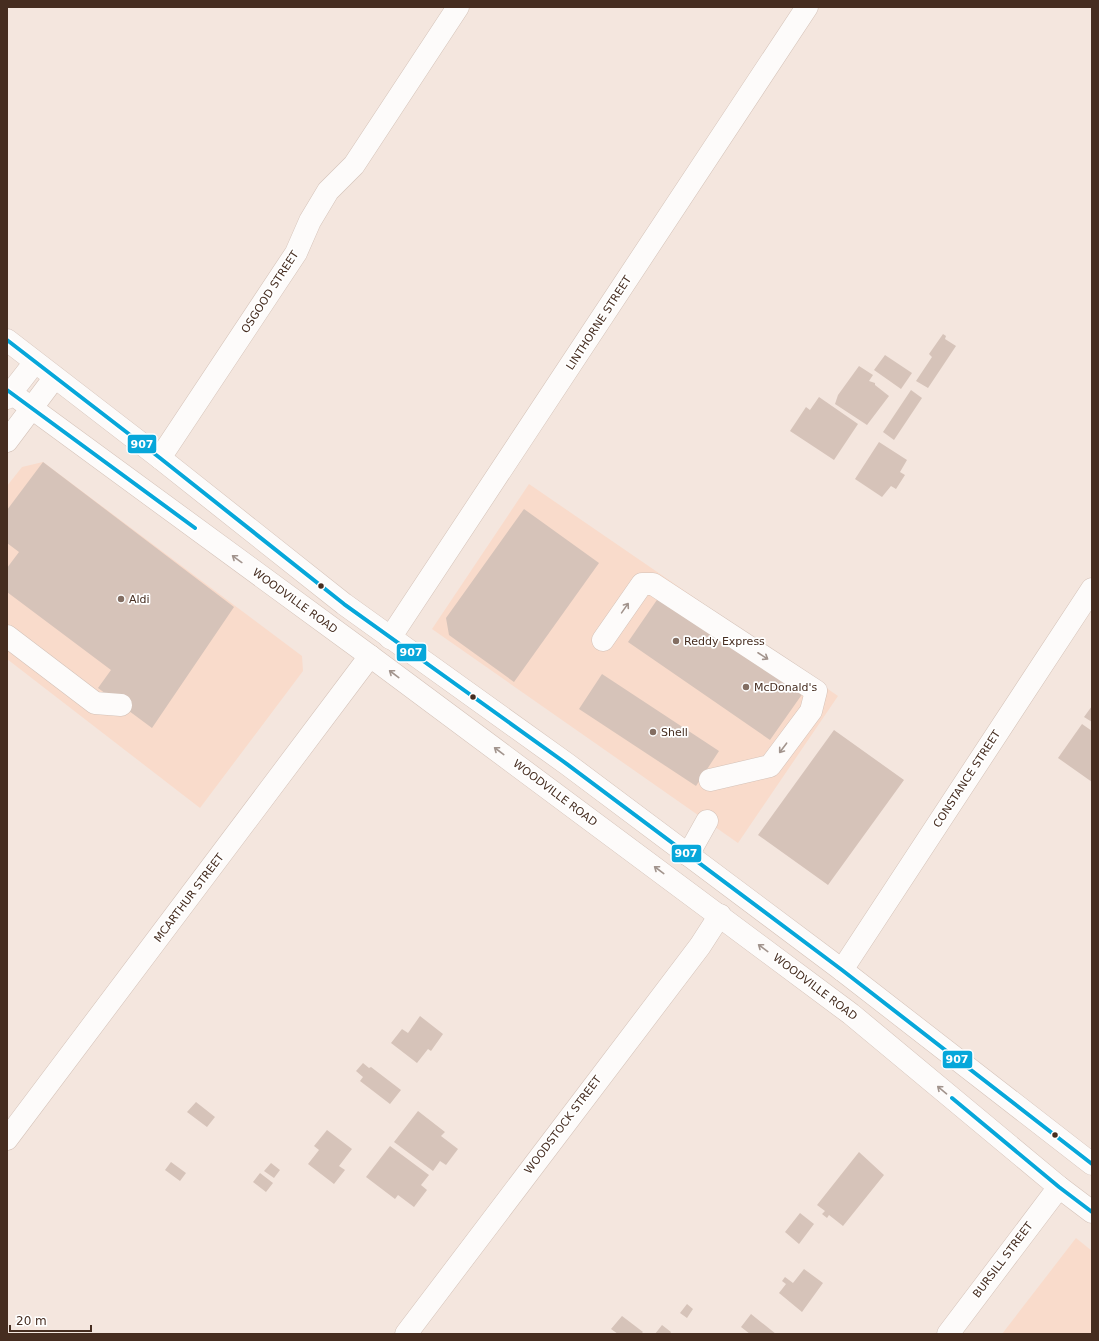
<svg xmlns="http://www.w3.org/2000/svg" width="1099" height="1341" font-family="'DejaVu Sans',sans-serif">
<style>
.built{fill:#f9dbcb}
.building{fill:#d6c3b9}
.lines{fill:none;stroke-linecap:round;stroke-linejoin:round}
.minor-casing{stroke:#d4c2b8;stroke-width:23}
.major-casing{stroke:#d4c2b8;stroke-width:23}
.minor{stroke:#fdfbfa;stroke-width:22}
.major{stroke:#fdfbfa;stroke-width:22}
.bus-1-casing{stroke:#fff;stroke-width:7}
.bus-1{stroke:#07a7da;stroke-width:4}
.oneway{stroke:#a2948d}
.bus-dot{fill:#462d20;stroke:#fff;stroke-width:1.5}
.poi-dot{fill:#836e62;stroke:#fff;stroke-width:1.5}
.labels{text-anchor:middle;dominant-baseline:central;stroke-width:3.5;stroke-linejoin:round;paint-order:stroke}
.street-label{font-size:11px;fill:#462d20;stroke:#fff}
.poi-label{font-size:11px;fill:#462d20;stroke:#fff;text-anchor:start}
.line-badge{stroke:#fff;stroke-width:1.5}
.badge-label{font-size:11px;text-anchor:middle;font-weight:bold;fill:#fff}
</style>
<rect width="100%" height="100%" fill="#f4e6de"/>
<!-- built -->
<path class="built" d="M 43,462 L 302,656 L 303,671 L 200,808 L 7,659 L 7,486 L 22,467 Z
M 529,484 L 838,696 L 738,843 L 432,629 Z
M 1076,1238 L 1092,1251 L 1092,1334 L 1002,1334 Z"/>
<!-- building -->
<path class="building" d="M 943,334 L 946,336 L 945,339 L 956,346 L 928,388 L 916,381 L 932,357 L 929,354 Z
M 885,355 L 912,373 L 901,389 L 874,370 Z
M 859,366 L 873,375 L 869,381 L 875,383 L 875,385 L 889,396 L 867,425 L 835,404 L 838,395 Z
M 911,390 L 922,398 L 894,440 L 883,432 Z
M 819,397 L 858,424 L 834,460 L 790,431 L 806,407 L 810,410 Z
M 879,442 L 907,460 L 900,472 L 905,475 L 896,489 L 891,486 L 882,497 L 855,479 Z
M 43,462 L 234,607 L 152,728 L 98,688 L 111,670 L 7,592 L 7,568 L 19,552 L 7,543 L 7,510 Z
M 524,509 L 599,563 L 514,682 L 449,635 L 446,618 Z
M 661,594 L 803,693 L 770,740 L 628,642 Z
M 602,674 L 719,751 L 696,786 L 579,709 Z
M 1092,706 L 1092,722 L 1084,717 Z
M 1082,724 L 1092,731 L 1092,782 L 1058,758 Z
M 834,730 L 904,780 L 828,885 L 758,835 Z
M 420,1016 L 443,1034 L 431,1051 L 428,1049 L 417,1063 L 391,1043 L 402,1029 L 408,1033 Z
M 363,1063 L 369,1068 L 371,1067 L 401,1090 L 390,1104 L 360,1081 L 363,1077 L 356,1071 Z
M 196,1102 L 215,1117 L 207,1127 L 187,1112 Z
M 418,1111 L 445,1132 L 441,1136 L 458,1149 L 446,1165 L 440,1161 L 433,1171 L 394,1142 Z
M 327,1130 L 352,1149 L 339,1166 L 345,1170 L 334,1184 L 308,1164 L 319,1150 L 314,1146 Z
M 390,1146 L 429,1175 L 421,1185 L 427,1190 L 414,1207 L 398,1195 L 395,1199 L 366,1177 Z
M 859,1152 L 884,1175 L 843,1226 L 829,1215 L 827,1218 L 822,1214 L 825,1211 L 817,1205 Z
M 171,1162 L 186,1173 L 180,1181 L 165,1170 Z
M 271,1163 L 280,1170 L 274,1178 L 264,1171 Z
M 260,1173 L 273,1183 L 266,1192 L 253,1182 Z
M 800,1213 L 814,1224 L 799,1244 L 785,1232 Z
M 804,1269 L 823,1283 L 802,1312 L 779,1293 L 786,1284 L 782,1281 L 785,1277 L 793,1283 Z
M 687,1304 L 693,1309 L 687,1318 L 680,1313 Z
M 751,1314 L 776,1334 L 750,1334 L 741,1327 Z
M 622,1316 L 643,1332 L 641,1334 L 618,1334 L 611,1329 Z
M 662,1325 L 671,1332 L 670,1334 L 655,1334 Z"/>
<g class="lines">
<!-- minor casing -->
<g class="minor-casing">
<path id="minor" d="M 160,458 L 296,253 L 310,221 L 328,191 L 354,165 L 458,7
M 7,636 L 95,703 L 121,705
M 390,638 L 807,7
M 603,640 L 642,584 L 653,584 L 816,691 L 811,711 L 770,766 L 710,780
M 688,855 L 707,821
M 842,970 L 1092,589
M 7,1139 L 370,656
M 406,1334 L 700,946 L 720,915
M 948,1334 L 1059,1187"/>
</g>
<!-- major casing -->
<g class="major-casing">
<path id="major" d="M 7,340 L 160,458 L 344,604 L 567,764 L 842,970 L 1092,1164
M 7,390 L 370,656 L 851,1014 L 1059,1187 L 1092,1212
M 7,398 L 35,362
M 7,441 L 55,377"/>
</g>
<!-- minor -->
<use href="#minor" class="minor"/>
<!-- major -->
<use href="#major" class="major"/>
<!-- bus-1 casing -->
<g class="bus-1-casing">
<path id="bus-1" d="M 7,340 L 160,458 L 344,604 L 567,764 L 842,970 L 1092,1164
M 7,390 L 195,528
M 952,1098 L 1059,1187 L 1092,1212"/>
</g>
<!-- bus-1 -->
<use href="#bus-1" class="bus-1"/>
</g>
<!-- one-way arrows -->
<defs><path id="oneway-shaft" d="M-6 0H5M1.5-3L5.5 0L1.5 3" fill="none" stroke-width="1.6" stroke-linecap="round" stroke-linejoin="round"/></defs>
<g class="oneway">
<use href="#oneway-shaft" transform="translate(237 559) rotate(-144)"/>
<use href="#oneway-shaft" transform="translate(625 608) rotate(-55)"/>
<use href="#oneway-shaft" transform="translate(763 656) rotate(33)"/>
<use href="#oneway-shaft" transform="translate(394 674) rotate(-143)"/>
<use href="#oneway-shaft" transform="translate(783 748) rotate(127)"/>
<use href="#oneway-shaft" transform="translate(499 751) rotate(-143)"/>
<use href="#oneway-shaft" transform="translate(659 870) rotate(-143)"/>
<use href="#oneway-shaft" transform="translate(763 948) rotate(-143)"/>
<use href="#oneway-shaft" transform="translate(942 1090) rotate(-140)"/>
</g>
<!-- markers -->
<g class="bus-dot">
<circle cx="321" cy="586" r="3.5"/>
<circle cx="473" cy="697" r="3.5"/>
<circle cx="1055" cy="1135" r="3.5"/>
</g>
<g class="poi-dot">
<circle cx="121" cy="599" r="4"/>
<circle cx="676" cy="641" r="4"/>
<circle cx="746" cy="687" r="4"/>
<circle cx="653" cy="732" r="4"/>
</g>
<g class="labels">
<!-- street labels -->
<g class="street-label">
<text transform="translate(270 292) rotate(-57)">OSGOOD STREET</text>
<text transform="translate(599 323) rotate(-57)">LINTHORNE STREET</text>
<text transform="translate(295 601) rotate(36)">WOODVILLE ROAD</text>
<text transform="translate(967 779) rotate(-57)">CONSTANCE STREET</text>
<text transform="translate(555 793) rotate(37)">WOODVILLE ROAD</text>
<text transform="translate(189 898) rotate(-53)">MCARTHUR STREET</text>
<text transform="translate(815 987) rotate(37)">WOODVILLE ROAD</text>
<text transform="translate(563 1125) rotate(-53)">WOODSTOCK STREET</text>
<text transform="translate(1003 1260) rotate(-53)">BURSILL STREET</text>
</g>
<!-- poi labels -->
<g class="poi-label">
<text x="129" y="599">Aldi</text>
<text x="684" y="641">Reddy Express</text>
<text x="754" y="687">McDonald's</text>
<text x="661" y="732">Shell</text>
</g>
</g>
<g class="line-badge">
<rect x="127" y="434" width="30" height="20" rx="4" fill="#07a7da"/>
<rect x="396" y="643" width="31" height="19" rx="4" fill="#07a7da"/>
<rect x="671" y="844" width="31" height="19" rx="4" fill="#07a7da"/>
<rect x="942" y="1050" width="31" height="19" rx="4" fill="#07a7da"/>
</g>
<g class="badge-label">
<text x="142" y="448">907</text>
<text x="411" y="656">907</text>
<text x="686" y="857">907</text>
<text x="957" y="1063">907</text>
</g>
<!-- border -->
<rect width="1099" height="1341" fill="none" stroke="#462d20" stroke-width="16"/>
<!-- scale -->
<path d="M10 1325v6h81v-6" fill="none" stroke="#462d20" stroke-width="2"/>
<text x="16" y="1325" font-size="12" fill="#462d20" stroke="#ffffff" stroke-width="3" paint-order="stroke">20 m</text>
</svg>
